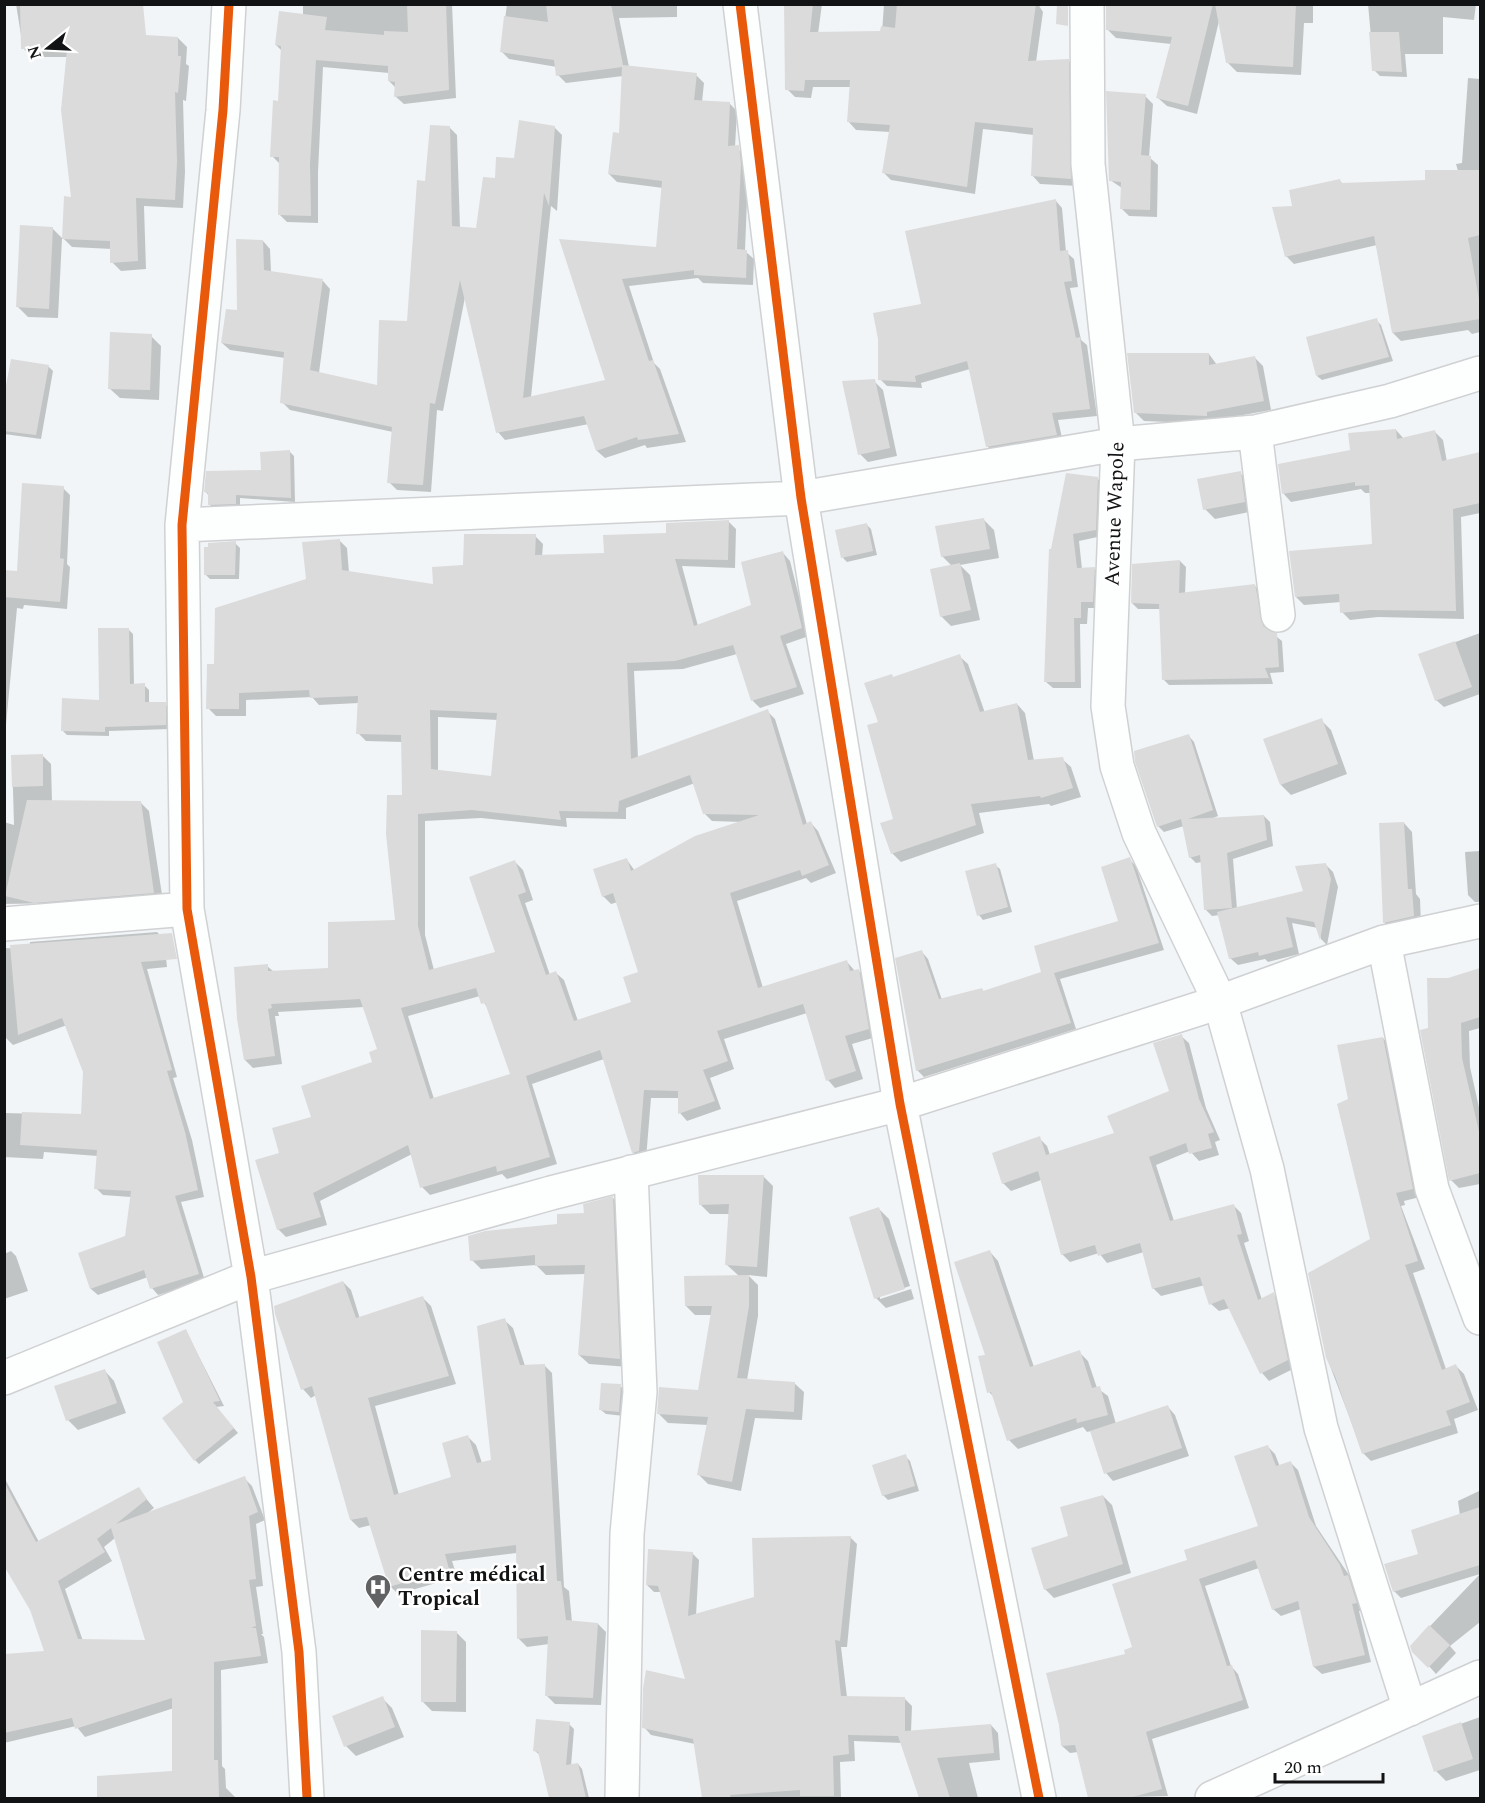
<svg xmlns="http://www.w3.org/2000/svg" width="1485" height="1803" font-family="Spectral,serif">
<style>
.shadow{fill:#0003;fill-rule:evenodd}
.building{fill:#dbdbdb;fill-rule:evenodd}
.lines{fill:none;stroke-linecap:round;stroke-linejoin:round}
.minor-casing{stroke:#cfd1d3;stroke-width:36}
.minor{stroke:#fdfefe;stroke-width:33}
.cycleway-casing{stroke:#fff;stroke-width:13}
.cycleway{stroke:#e8590c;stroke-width:9}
.labels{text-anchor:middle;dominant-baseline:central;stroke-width:5;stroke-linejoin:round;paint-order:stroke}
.street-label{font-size:21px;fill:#111314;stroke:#fff}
.poi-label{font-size:21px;font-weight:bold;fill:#111314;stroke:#fff;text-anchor:start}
</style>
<rect width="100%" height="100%" fill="#f2f5f7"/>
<!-- shadow -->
<path class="shadow" d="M 16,4 L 124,4 L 130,36 L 178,38 L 187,47 L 186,64 L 189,66 L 186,101 L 183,100 L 185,172 L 183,208 L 144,206 L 146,269 L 121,271 L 112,262 L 112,249 L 72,247 L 63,238 L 73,198 L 68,57 L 32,57 L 23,48 Z
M 303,4 L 452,4 L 456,98 L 404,104 L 396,97 L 396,88 L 389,81 L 389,73 L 323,67 L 318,172 L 318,223 L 287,222 L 279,214 L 280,164 L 272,156 L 280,102 L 282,51 L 276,45 L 303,16 Z
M 507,4 L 677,4 L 677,17 L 619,18 L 629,67 L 696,75 L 704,83 L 702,102 L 729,103 L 737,111 L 735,147 L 746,155 L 748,173 L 745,251 L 754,259 L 753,285 L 703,283 L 698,278 L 629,286 L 654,363 L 660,369 L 686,442 L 647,448 L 645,445 L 605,458 L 597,451 L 589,424 L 505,440 L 498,432 L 465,297 L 443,411 L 437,410 L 431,492 L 397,490 L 389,482 L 393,432 L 290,410 L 282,402 L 285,358 L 230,350 L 222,343 L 238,312 L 263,241 L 270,249 L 271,272 L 323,281 L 330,289 L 319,373 L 378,387 L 409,323 L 427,183 L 449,127 L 457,135 L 460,228 L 477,229 L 496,179 L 554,127 L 562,135 L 557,211 L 551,206 L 531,397 L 607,381 L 561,241 L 657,249 L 663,188 L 617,182 L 609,174 L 620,134 L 623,76 L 566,83 L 558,75 L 557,67 L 509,59 L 501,51 Z
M 785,4 L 822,4 L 818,34 L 882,33 L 884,4 L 1038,4 L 1043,12 L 1036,62 L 1068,60 L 1076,68 L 1078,186 L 1040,184 L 1032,175 L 1034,135 L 983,129 L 975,194 L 891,180 L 883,172 L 890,132 L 856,130 L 848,121 L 851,87 L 813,87 L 811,98 L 795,97 L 787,89 Z
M 1109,4 L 1313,4 L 1313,23 L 1304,23 L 1301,75 L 1237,72 L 1228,63 L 1219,21 L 1197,114 L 1167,106 L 1158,98 L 1171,44 L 1116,38 L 1107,29 Z
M 1368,4 L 1476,4 L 1474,20 L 1443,17 L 1443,54 L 1405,54 L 1407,77 L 1380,76 L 1374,70 Z
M 1468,78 L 1480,79 L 1480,332 L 1472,334 L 1468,330 L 1401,341 L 1393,333 L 1377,245 L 1294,264 L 1286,256 L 1294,207 L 1339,180 L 1343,184 L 1426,181 L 1458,171 L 1456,164 L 1462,163 Z
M 1145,96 L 1153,104 L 1149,157 L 1158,165 L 1157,217 L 1129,216 L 1121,208 L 1122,188 L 1110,180 Z
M 1056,201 L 1062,208 L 1066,252 L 1074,259 L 1078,287 L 1070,288 L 1081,340 L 1087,345 L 1097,416 L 1058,420 L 1063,442 L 995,454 L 988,447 L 970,369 L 921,383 L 922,388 L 887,386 L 880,379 L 923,305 Z
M 52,228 L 62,238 L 58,318 L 28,317 L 18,307 Z
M 1376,320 L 1381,325 L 1393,361 L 1322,380 L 1317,376 Z
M 151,336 L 161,346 L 159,400 L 120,398 L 109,388 Z
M 1209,354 L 1217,365 L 1255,358 L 1263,366 L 1271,410 L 1215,420 L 1215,424 L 1144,421 L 1135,412 Z
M 13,360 L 49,367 L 53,371 L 41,439 L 4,434 L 4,402 Z
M 874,381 L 883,390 L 897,456 L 868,462 L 860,454 Z
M 1396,430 L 1404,439 L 1435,432 L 1443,440 L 1447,462 L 1480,454 L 1480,513 L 1461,517 L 1464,619 L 1378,617 L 1350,620 L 1342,612 L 1341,602 L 1304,605 L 1296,597 L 1373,546 L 1371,493 L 1365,493 L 1361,489 L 1291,502 L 1283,493 L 1352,451 Z
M 290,452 L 294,456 L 295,502 L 240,498 L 240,508 L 214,509 L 209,504 L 209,496 L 206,492 L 262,471 Z
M 1240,473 L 1251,483 L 1254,511 L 1215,519 L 1205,509 Z
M 1097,478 L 1104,485 L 1102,536 L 1079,541 L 1082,569 L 1094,568 L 1101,575 L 1099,608 L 1088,608 L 1087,624 L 1080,624 L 1081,688 L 1053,688 L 1046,682 L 1052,551 Z
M 63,488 L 70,495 L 67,564 L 70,567 L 67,609 L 24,605 L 23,609 L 17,608 L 4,746 L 4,571 L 18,573 Z
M 984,520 L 994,530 L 999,558 L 960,565 L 970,575 L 980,620 L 951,626 L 941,616 L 952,566 L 942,556 Z
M 728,521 L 736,529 L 735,568 L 682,566 L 698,626 L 753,606 L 783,553 L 790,561 L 809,636 L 786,644 L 804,694 L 760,708 L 753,701 L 737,654 L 683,669 L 634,671 L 638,758 L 767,711 L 775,719 L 807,824 L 811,823 L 818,831 L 836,873 L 811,883 L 806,878 L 737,901 L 763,988 L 847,962 L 855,971 L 858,970 L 866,978 L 876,1037 L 852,1044 L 863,1079 L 835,1088 L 828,1080 L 807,1013 L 724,1039 L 734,1069 L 710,1078 L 721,1109 L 687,1121 L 680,1113 L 679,1098 L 651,1098 L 646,1159 L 641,1160 L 633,1152 L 604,1059 L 532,1084 L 557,1164 L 507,1179 L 502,1174 L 430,1195 L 422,1187 L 412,1154 L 320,1201 L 327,1225 L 286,1237 L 278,1229 L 281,1154 L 313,1118 L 374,1063 L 379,1050 L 364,1007 L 278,1012 L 279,1016 L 275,1016 L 282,1064 L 253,1068 L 245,1060 L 267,966 L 274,972 L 329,969 L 397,922 L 404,797 L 403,742 L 366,741 L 358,733 L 359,703 L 319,705 L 312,697 L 246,700 L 246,716 L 216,716 L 208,708 L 216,665 L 307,580 L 339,540 L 347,548 L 349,573 L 435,586 L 465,567 L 535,536 L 543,544 L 542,557 L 605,554 L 668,535 ZM 438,717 L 498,720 L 493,778 L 438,771 ZM 695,783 L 704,813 L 712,821 L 742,822 L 635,871 L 627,860 L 603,896 L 611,904 L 618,902 L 640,973 L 633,1003 L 578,1021 L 564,980 L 556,973 L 550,975 L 525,903 L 533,900 L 523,870 L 515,862 L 497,953 L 434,970 L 425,935 L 425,821 L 481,818 L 567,827 L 566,818 L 626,819 L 626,808 ZM 480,996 L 488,1009 L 512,1075 L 434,1099 L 408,1016 Z
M 866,524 L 871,529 L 877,555 L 847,562 L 843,558 Z
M 235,543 L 240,548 L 239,579 L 210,579 L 205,574 Z
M 1180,561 L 1186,567 L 1185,594 L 1255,586 L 1261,592 L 1268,630 L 1282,641 L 1284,672 L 1270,673 L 1273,684 L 1169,685 L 1163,679 L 1160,609 L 1138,609 L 1132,603 Z
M 128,629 L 133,634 L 134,685 L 144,685 L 149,690 L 149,703 L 165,704 L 170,709 L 170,729 L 109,731 L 109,736 L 67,735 L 62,730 L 100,701 Z
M 1480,633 L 1480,694 L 1444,707 L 1436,700 L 1420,655 Z
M 959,656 L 968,664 L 985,713 L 1017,704 L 1025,713 L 1034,761 L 1062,759 L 1071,767 L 1081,797 L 1051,806 L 1049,804 L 979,813 L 984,833 L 901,862 L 892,853 L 894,820 L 880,723 L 894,678 Z
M 1321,720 L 1331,730 L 1347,774 L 1291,795 L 1281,785 Z
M 1188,735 L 1194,742 L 1218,816 L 1211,819 L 1264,816 L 1270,822 L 1273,846 L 1233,859 L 1237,909 L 1305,892 L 1326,865 L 1333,872 L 1338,887 L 1327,945 L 1321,939 L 1318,928 L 1292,923 L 1299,954 L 1268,962 L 1265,959 L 1238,965 L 1230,958 L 1220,915 L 1212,916 L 1206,910 L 1202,862 L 1196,863 L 1190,857 L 1184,826 L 1164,832 L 1158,826 Z
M 42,755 L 51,764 L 52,802 L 140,802 L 149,811 L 163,901 L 4,904 L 4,822 L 14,825 L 12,756 Z
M 1404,823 L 1412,832 L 1416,894 L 1420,899 L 1421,924 L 1392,931 L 1384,922 Z
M 1480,851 L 1480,902 L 1475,902 L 1468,895 L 1465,852 Z
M 1129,859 L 1136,866 L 1164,950 L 1060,979 L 1076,1029 L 924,1077 L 917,1070 L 922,952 L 928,959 L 942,1000 L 982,989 L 984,992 L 1043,973 L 1120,922 Z
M 995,865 L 1000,869 L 1012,912 L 983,920 L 979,915 Z
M 157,932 L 164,939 L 167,967 L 147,969 L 177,1077 L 173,1078 L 192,1140 L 204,1197 L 181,1202 L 205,1281 L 158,1295 L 152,1288 L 148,1277 L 98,1295 L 91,1289 L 80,1254 L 126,1237 L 131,1197 L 103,1195 L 96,1188 L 98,1156 L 44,1152 L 43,1159 L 4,1157 L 4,1113 L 82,1115 L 85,1072 L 67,1025 L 13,1045 L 6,1038 L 4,948 L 29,949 L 30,942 Z
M 1480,970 L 1480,1028 L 1469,1031 L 1470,1067 L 1480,1112 L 1480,1184 L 1459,1188 L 1451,1180 L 1429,1029 L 1448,979 Z
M 1181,1036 L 1189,1043 L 1206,1108 L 1220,1140 L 1215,1142 L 1219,1155 L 1199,1161 L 1190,1151 L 1156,1165 L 1174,1221 L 1233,1205 L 1241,1213 L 1249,1241 L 1244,1243 L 1262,1300 L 1273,1294 L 1281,1302 L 1295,1368 L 1269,1381 L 1262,1373 L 1230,1308 L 1219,1311 L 1211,1304 L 1205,1285 L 1161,1296 L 1153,1288 L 1144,1252 L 1107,1263 L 1099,1253 L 1070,1262 L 1062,1254 L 1041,1180 L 1011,1191 L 1003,1183 L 1039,1138 L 1047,1146 L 1050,1155 L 1116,1134 L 1171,1092 Z
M 1383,1038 L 1391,1047 L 1420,1197 L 1404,1201 L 1405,1205 L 1401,1206 L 1425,1269 L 1413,1273 L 1446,1369 L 1456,1366 L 1464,1374 L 1478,1410 L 1454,1419 L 1458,1433 L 1371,1461 L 1363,1453 L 1327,1358 L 1371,1240 L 1350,1099 Z
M 763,1176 L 773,1186 L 767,1277 L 748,1275 L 758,1285 L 758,1316 L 747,1380 L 794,1383 L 804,1392 L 802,1420 L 755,1418 L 741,1491 L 708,1484 L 699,1475 L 708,1425 L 668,1423 L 658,1413 L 699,1392 L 712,1315 L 695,1315 L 686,1306 L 739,1276 L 727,1265 L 730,1214 L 710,1214 L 700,1204 Z
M 613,1198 L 622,1207 L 629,1367 L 589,1364 L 579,1355 L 585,1274 L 546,1275 L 536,1265 L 481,1269 L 472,1260 L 586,1214 Z
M 879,1209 L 889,1219 L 910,1286 L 880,1296 L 880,1299 L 911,1289 L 914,1299 L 886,1308 L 876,1298 Z
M 11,1251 L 16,1256 L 28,1291 L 4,1299 L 4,1254 Z
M 990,1252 L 998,1261 L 1034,1367 L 1079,1352 L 1088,1361 L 1097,1388 L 1108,1396 L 1116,1424 L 1168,1407 L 1175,1415 L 1189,1456 L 1113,1481 L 1106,1473 L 1091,1431 L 1087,1432 L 1083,1427 L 1018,1449 L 1009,1440 L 994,1397 L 989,1392 Z
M 343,1282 L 351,1290 L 360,1319 L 422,1297 L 431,1306 L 456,1384 L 375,1406 L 399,1495 L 453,1478 L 468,1437 L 476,1445 L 482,1463 L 492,1461 L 504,1320 L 513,1328 L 525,1366 L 544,1365 L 552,1373 L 564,1587 L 569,1591 L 572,1622 L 598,1624 L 606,1632 L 601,1705 L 555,1704 L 547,1696 L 549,1644 L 527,1647 L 519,1639 L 517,1553 L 452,1561 L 457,1577 L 398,1594 L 390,1586 L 371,1525 L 359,1528 L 351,1520 L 316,1395 L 311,1398 L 303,1389 L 290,1358 L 275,1307 Z
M 186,1331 L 224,1406 L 216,1407 L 238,1433 L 199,1464 L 195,1460 L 185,1402 Z
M 104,1370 L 114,1381 L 126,1413 L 78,1430 L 68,1420 Z
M 620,1386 L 625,1390 L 624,1416 L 606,1414 L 601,1410 Z
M 1268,1447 L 1275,1454 L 1280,1467 L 1291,1463 L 1298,1470 L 1316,1526 L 1355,1584 L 1363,1610 L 1359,1611 L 1371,1662 L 1322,1674 L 1314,1667 L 1301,1609 L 1281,1616 L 1273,1609 L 1259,1568 L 1205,1586 L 1231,1666 L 1238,1674 L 1249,1708 L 1152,1739 L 1168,1796 L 1090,1798 L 1078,1752 L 1070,1753 L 1062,1746 L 1134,1648 L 1189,1561 L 1260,1527 Z
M 905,1456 L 910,1461 L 919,1491 L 888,1500 L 883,1495 Z
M 4,1477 L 39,1542 L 138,1489 L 154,1508 L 146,1514 L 244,1478 L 252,1486 L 265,1520 L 256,1524 L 263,1586 L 256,1587 L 263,1634 L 261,1634 L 264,1637 L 268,1663 L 221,1670 L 222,1766 L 225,1769 L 226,1788 L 236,1798 L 116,1798 L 114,1776 L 174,1772 L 174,1708 L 85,1737 L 76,1726 L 4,1743 L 4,1656 L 46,1652 L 31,1609 L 4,1563 ZM 115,1538 L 147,1641 L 83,1641 L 65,1589 L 112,1561 L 104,1547 Z
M 1479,1491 L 1480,1493 L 1480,1622 L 1450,1646 L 1456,1653 L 1436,1674 L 1411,1646 L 1480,1574 L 1401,1598 L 1394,1591 L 1420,1555 L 1460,1516 L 1458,1501 Z
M 1103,1496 L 1112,1505 L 1131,1573 L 1054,1598 L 1045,1589 L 1070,1537 Z
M 850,1537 L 857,1544 L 847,1647 L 841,1647 L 847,1697 L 905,1699 L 912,1706 L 911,1732 L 991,1725 L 998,1733 L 1000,1760 L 969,1763 L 978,1798 L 920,1798 L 902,1743 L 854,1741 L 855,1761 L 840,1762 L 841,1798 L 704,1798 L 695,1744 L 651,1735 L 644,1727 L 687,1681 L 661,1592 L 654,1592 L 647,1585 L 692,1553 L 699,1560 L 696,1616 L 756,1598 Z
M 456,1632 L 466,1642 L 466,1712 L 432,1711 L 422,1701 Z
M 382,1698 L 392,1708 L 404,1737 L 356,1756 L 346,1746 Z
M 1480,1717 L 1480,1770 L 1446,1781 L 1436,1771 L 1424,1737 Z
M 569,1724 L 574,1729 L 571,1766 L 578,1764 L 582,1769 L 589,1798 L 550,1798 L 541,1756 L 535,1751 Z"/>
<!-- building -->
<path class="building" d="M 20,4 L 143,4 L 146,35 L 178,37 L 178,56 L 181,56 L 178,93 L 175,92 L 177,162 L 175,200 L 136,198 L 138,261 L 110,263 L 110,241 L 62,239 L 64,196 L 71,197 L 61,110 L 67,49 L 21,49 Z
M 407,4 L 446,4 L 449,90 L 394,97 L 395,82 L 388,81 L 388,66 L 316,60 L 310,164 L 311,216 L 278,215 L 279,157 L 270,157 L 273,100 L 278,101 L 281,46 L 275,45 L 279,11 L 327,17 L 325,30 L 384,35 L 384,31 L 408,32 Z
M 546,4 L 611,4 L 623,65 L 697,73 L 694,100 L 730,102 L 728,146 L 739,145 L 741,164 L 737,249 L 747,250 L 746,278 L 694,275 L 694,270 L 622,279 L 649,361 L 653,360 L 679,434 L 638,440 L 637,437 L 596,451 L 584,416 L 496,433 L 460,280 L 435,404 L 430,403 L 423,485 L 387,483 L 392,427 L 280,403 L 284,352 L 221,343 L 226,309 L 237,310 L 236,239 L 263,240 L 264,270 L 323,279 L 310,370 L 377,385 L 379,320 L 407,321 L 417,180 L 425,181 L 430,125 L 450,126 L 452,226 L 476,228 L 483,177 L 495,178 L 496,157 L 514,158 L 519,120 L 555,126 L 549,206 L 544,193 L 523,398 L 605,380 L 559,239 L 656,247 L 662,181 L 608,174 L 613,132 L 619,133 L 622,67 L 556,76 L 554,60 L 500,52 L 504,16 L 548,22 Z
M 784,4 L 813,4 L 810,32 L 880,31 L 881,26 L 895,28 L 897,4 L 1036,4 L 1028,61 L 1069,59 L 1071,179 L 1031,176 L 1033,128 L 975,122 L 967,187 L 882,173 L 890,125 L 847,122 L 850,80 L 805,80 L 804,91 L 785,90 Z
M 1057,4 L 1068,4 L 1068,26 L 1056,24 Z
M 1106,4 L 1213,4 L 1188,106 L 1156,98 L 1172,37 L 1106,30 Z
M 1215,4 L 1296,4 L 1293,67 L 1226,63 Z
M 1369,32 L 1399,32 L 1402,72 L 1372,71 Z
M 1106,91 L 1146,94 L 1141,155 L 1151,156 L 1150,210 L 1120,209 L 1121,182 L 1109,181 Z
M 1425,170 L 1480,170 L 1480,235 L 1468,238 L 1480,305 L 1480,319 L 1392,333 L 1374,236 L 1285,257 L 1272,207 L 1292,206 L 1289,190 L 1340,179 L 1341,183 L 1425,180 Z
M 1056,199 L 1060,251 L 1068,250 L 1072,281 L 1064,282 L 1076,338 L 1080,337 L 1090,409 L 1052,413 L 1057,435 L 986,447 L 967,361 L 915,376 L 916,382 L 878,380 L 878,339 L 873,313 L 921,304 L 905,231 Z
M 20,225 L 53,227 L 49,309 L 16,307 Z
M 1377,318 L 1389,357 L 1316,376 L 1306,337 Z
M 110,332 L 152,334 L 150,390 L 108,389 Z
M 1127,353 L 1209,353 L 1209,365 L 1255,356 L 1264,401 L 1207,412 L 1207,416 L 1134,413 Z
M 11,359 L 49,365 L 36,435 L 4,431 L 4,396 Z
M 875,379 L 890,448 L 858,455 L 842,381 Z
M 1396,429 L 1397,439 L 1435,430 L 1442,461 L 1480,452 L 1480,503 L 1453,509 L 1456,611 L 1370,610 L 1340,613 L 1339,594 L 1295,597 L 1289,551 L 1372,544 L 1369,485 L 1355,486 L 1355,482 L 1282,494 L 1278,464 L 1350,450 L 1348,433 Z
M 290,450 L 291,498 L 236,495 L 236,504 L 208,505 L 208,493 L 204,492 L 206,471 L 261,470 L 260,452 Z
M 1241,471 L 1245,502 L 1203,510 L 1197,479 Z
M 1066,473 L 1098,477 L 1096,530 L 1073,534 L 1077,568 L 1095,567 L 1093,602 L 1081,602 L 1081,618 L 1074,618 L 1075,682 L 1044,682 L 1049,549 L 1051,549 Z
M 22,483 L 64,486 L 60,558 L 64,559 L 60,602 L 4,597 L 4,570 L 17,571 Z
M 984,518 L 990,549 L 941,557 L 935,526 Z
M 729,520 L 728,560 L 675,559 L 694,626 L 751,605 L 741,562 L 783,551 L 802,628 L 780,636 L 797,687 L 751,701 L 733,645 L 675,661 L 627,663 L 631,759 L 768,709 L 803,825 L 811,821 L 829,865 L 802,876 L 800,870 L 730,893 L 758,988 L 847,960 L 850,971 L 859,969 L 869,1029 L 845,1036 L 856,1071 L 826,1081 L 803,1004 L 717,1031 L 728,1061 L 703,1070 L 715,1101 L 678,1114 L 678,1091 L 644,1090 L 639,1151 L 632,1153 L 600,1050 L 526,1076 L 550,1157 L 497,1172 L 496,1166 L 420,1188 L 408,1145 L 313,1193 L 321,1217 L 277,1230 L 255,1160 L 279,1153 L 272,1128 L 311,1117 L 301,1086 L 372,1062 L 369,1052 L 377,1049 L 360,999 L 271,1004 L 272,1008 L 268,1009 L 275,1056 L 244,1060 L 237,1019 L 234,967 L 268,964 L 268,971 L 328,968 L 328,922 L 395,920 L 386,834 L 387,795 L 402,795 L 401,735 L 356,734 L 358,696 L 310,698 L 309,690 L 239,693 L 239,709 L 206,709 L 207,664 L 214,664 L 215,608 L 306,579 L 302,542 L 340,539 L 342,570 L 433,584 L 432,567 L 463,565 L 464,534 L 536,534 L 535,555 L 604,553 L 603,535 L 666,533 L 666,523 ZM 430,710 L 497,713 L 491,776 L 431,769 ZM 690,775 L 703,814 L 759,815 L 695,836 L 631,871 L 627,858 L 593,869 L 602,897 L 613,893 L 638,972 L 623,977 L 631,1002 L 574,1021 L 556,971 L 546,975 L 518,895 L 526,892 L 515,860 L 469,877 L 495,952 L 429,970 L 418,926 L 418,814 L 472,810 L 561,820 L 559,811 L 618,812 L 619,801 ZM 476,988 L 481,1004 L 485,1003 L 510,1074 L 430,1099 L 401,1008 Z
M 867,523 L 873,551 L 841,558 L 835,530 Z
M 236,541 L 235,575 L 204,575 L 204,547 L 208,547 L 208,543 Z
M 1180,560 L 1179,593 L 1255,584 L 1263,626 L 1277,633 L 1279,667 L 1265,668 L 1269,678 L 1162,680 L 1159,604 L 1131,603 L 1132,564 Z
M 960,563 L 971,610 L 940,617 L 930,569 Z
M 98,628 L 129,628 L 130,684 L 145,683 L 145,702 L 166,702 L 166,725 L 105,727 L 105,732 L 61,731 L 62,698 L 99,700 Z
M 1455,641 L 1472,687 L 1435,701 L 1418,654 Z
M 960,654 L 980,712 L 1017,703 L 1028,760 L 1063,757 L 1073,788 L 1041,798 L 1040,796 L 971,804 L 976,825 L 891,854 L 880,823 L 893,819 L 867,725 L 878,722 L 864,683 L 892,674 L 893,677 Z
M 1322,718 L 1338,764 L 1280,785 L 1263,739 Z
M 1189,734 L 1213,810 L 1188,819 L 1264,815 L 1267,840 L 1227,853 L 1232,908 L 1204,910 L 1200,855 L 1189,858 L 1181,819 L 1157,827 L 1135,762 L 1134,751 Z
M 43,754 L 43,786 L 12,787 L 11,755 Z
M 27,800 L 141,801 L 154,893 L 34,903 L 5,896 Z
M 1404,822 L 1408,889 L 1412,889 L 1414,916 L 1383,923 L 1379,823 Z
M 1130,857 L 1159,943 L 1054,973 L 1071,1023 L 916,1071 L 895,958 L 922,950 L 939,999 L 982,988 L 983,991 L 1041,972 L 1034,946 L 1118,921 L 1101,867 Z
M 996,863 L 1008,907 L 977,916 L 965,871 Z
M 1326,863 L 1331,879 L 1320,940 L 1314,922 L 1286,917 L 1293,947 L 1259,956 L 1258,952 L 1229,959 L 1217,912 L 1303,891 L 1295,866 Z
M 172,933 L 177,959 L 141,962 L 172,1070 L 167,1071 L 185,1132 L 198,1190 L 175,1196 L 199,1274 L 150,1289 L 144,1270 L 90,1289 L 78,1253 L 125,1236 L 131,1191 L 94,1189 L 97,1150 L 20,1145 L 22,1112 L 81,1114 L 83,1072 L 62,1018 L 18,1035 L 10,945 Z
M 1480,968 L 1480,1017 L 1461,1023 L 1462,1058 L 1480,1136 L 1480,1173 L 1449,1181 L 1420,1030 L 1428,1028 L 1427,978 L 1448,978 Z
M 1182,1034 L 1199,1099 L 1214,1132 L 1208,1134 L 1212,1148 L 1189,1154 L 1186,1143 L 1149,1157 L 1170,1221 L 1234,1204 L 1242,1234 L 1237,1235 L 1258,1300 L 1274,1292 L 1288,1360 L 1260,1374 L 1224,1299 L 1209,1305 L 1200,1277 L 1152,1289 L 1140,1243 L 1098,1256 L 1095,1245 L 1061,1255 L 1038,1171 L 1002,1184 L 992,1153 L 1040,1136 L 1046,1155 L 1114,1133 L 1107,1116 L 1169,1091 L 1153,1043 Z
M 1383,1037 L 1413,1189 L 1396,1193 L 1418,1261 L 1405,1265 L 1442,1370 L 1456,1364 L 1470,1402 L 1446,1411 L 1451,1425 L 1362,1454 L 1335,1376 L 1326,1358 L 1308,1273 L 1370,1239 L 1337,1104 L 1348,1099 L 1337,1045 Z
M 698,1175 L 764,1175 L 757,1267 L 725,1265 L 729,1204 L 699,1205 Z
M 613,1196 L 620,1359 L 578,1355 L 585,1265 L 535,1266 L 535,1255 L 470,1261 L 468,1236 L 485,1231 L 557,1224 L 557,1214 L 584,1213 L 583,1204 Z
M 879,1207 L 905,1289 L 874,1299 L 849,1217 Z
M 990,1250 L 1030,1367 L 1080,1350 L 1092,1388 L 1100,1386 L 1108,1415 L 1077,1423 L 1076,1418 L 1007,1441 L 991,1392 L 987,1393 L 978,1356 L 985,1355 L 954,1262 Z
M 749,1275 L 749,1306 L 737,1378 L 795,1382 L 794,1412 L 746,1409 L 732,1482 L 697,1475 L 708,1417 L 657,1414 L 659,1387 L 698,1390 L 712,1306 L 685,1306 L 684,1276 Z
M 343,1281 L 356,1318 L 423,1296 L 449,1376 L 368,1398 L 394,1495 L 451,1477 L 442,1443 L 468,1435 L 477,1463 L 491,1460 L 477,1326 L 505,1318 L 520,1365 L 545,1364 L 557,1581 L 561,1581 L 566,1620 L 598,1623 L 593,1698 L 545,1696 L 548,1636 L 517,1639 L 516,1545 L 445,1554 L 449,1569 L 389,1587 L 367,1517 L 350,1520 L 312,1386 L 301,1390 L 275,1314 L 274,1306 Z
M 186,1329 L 220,1401 L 213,1402 L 234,1428 L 194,1461 L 162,1418 L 183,1402 L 157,1342 Z
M 105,1369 L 117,1403 L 66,1421 L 54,1386 Z
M 601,1383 L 621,1384 L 619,1412 L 599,1410 Z
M 1168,1405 L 1182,1448 L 1104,1474 L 1090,1431 Z
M 1268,1445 L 1276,1466 L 1291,1461 L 1309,1517 L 1340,1565 L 1344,1576 L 1348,1575 L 1357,1603 L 1352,1604 L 1365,1655 L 1313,1667 L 1298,1601 L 1272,1610 L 1255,1560 L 1199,1579 L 1227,1666 L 1232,1665 L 1243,1700 L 1146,1732 L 1162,1789 L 1129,1798 L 1088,1798 L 1075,1745 L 1061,1746 L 1059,1725 L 1046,1673 L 1125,1654 L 1124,1650 L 1132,1647 L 1112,1584 L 1187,1560 L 1184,1550 L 1258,1526 L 1234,1456 Z
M 906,1454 L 915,1486 L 882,1496 L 872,1465 Z
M 245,1476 L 258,1512 L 249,1516 L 256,1579 L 249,1580 L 256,1626 L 251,1628 L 256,1628 L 261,1656 L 214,1662 L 214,1760 L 218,1760 L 219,1798 L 97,1798 L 97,1776 L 172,1771 L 172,1698 L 75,1729 L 72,1718 L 4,1733 L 4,1654 L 44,1651 L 30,1610 L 4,1566 L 4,1482 L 36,1542 L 139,1487 L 147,1499 L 116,1524 ZM 111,1528 L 145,1640 L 78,1639 L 58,1581 L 105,1552 L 97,1539 Z
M 1103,1495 L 1123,1564 L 1044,1590 L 1031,1548 L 1068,1536 L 1060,1507 Z
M 1480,1507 L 1480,1565 L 1393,1592 L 1384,1564 L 1418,1554 L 1411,1530 Z
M 851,1536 L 840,1641 L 835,1640 L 841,1696 L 905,1697 L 905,1731 L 991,1724 L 994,1753 L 937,1758 L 950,1798 L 919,1798 L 898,1736 L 848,1735 L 849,1754 L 833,1756 L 834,1796 L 800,1796 L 800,1790 L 730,1795 L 731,1798 L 702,1798 L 693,1739 L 642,1728 L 643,1688 L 646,1670 L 685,1679 L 658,1586 L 646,1585 L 648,1549 L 693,1552 L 688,1616 L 754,1597 L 752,1538 Z
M 1429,1625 L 1450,1645 L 1428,1668 L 1412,1652 L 1410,1646 Z
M 421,1630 L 457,1631 L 456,1702 L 421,1702 Z
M 383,1696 L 395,1727 L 344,1747 L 332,1716 Z
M 536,1719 L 570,1722 L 566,1765 L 578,1763 L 586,1798 L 549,1798 L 538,1752 L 533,1751 Z
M 1461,1722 L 1473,1759 L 1434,1772 L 1422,1736 Z"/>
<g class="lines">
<!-- minor casing -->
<g class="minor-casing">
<path id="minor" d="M 229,4 L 223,110 L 182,525 L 187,909 L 251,1277 L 299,1652 L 307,1798
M 740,4 L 801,498 L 900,1104 L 1039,1798
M 1087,4 L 1088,164 L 1118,444 L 1108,706 L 1117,766 L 1139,833 L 1220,1002 L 1267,1169 L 1321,1428 L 1410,1709
M 1255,432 L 1278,615
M 182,525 L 801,498 L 1118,444 L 1255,432 L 1390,401 L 1480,373
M 4,924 L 187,909
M 1384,942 L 1432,1189 L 1480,1318
M 4,1378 L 251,1277 L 551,1193 L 900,1104 L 1220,1002 L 1384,942 L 1480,921
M 622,1798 L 627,1534 L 640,1392 L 631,1172
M 1212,1798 L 1480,1677"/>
</g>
<!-- minor -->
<use href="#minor" class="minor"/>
<!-- cycleway casing -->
<g class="cycleway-casing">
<path id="cycleway" d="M 229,4 L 223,110 L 182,525 L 187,909 L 251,1277 L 299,1652 L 307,1798
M 740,4 L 801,498 L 900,1104 L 1039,1798"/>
</g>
<!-- cycleway -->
<use href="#cycleway" class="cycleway"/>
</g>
<!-- icons -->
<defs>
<g id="hospital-pin" transform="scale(1.35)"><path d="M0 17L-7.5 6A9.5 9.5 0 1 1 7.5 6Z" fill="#606263" stroke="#fff"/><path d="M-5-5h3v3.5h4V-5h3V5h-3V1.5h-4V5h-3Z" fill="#fff"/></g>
</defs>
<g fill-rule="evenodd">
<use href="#hospital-pin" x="378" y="1587"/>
</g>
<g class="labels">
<!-- street labels -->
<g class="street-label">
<text transform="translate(1115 514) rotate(-88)">Avenue Wapole</text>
</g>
<!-- poi labels -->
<g class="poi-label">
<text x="398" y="1575">Centre médical<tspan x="398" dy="24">Tropical</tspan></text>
</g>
</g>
<!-- border -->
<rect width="1485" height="1803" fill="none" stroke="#111314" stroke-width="12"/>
<!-- north arrow -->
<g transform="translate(48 48) rotate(252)" stroke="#ffffff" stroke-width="4.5" paint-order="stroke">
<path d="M0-4.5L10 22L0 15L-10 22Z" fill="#111314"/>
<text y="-9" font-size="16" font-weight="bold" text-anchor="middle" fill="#111314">N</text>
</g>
<!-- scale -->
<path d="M1275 1773v9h108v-9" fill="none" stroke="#111314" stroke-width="3"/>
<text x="1284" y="1773" font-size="18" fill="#111314" stroke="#ffffff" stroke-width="4.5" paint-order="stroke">20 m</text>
</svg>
